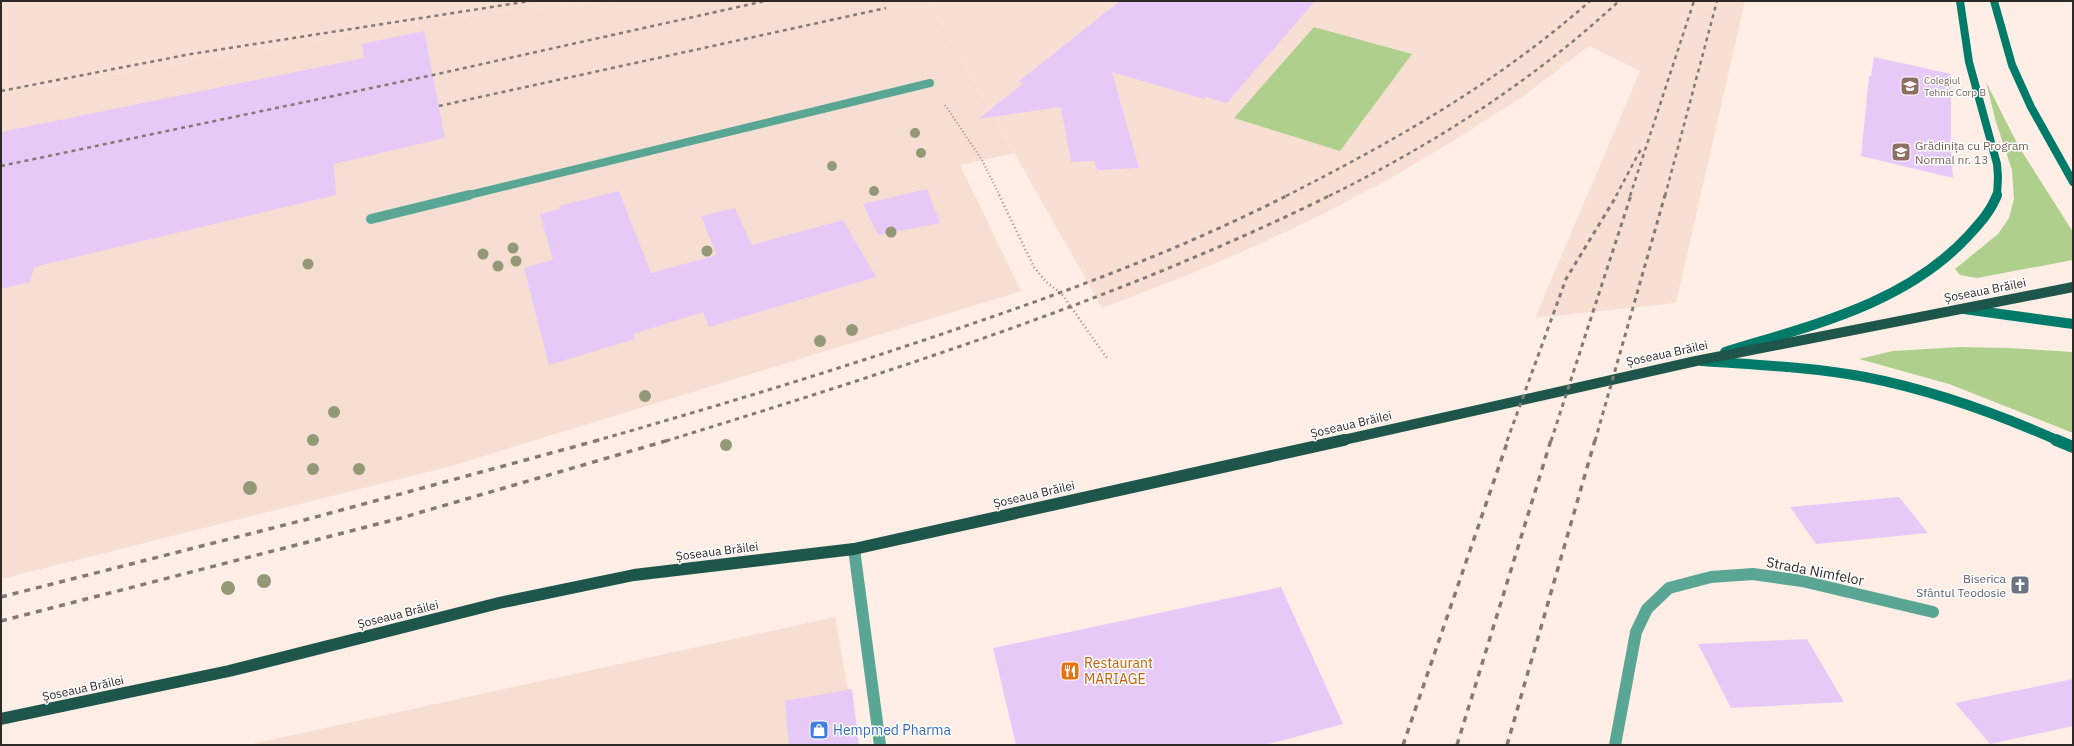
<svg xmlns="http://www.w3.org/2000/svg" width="2074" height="746" font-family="'IBM Plex Sans',sans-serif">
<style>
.built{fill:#f8dfd4}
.industrial{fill:#f6ded3}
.green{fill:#afd08d}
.building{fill:#e7c9f8}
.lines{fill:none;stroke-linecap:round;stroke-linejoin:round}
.path-far1{stroke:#978c86;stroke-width:2;stroke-dasharray:1 2.5;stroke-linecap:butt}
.path{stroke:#978c86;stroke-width:2.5;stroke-dasharray:1 3;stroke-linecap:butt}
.service-far2{stroke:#5aa695;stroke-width:8}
.service-far1{stroke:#5aa695;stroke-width:10}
.service{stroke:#5aa695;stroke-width:12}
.minor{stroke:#5aa695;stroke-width:12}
.secondary-far2{stroke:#007b6a;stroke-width:8}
.secondary-far1{stroke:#007b6a;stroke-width:10}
.secondary{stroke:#007b6a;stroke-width:12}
.primary-far1{stroke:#1f564b;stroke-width:10}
.primary{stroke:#1f564b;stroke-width:12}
.rail-far2{stroke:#847a75;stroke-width:2.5;stroke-dasharray:4 4;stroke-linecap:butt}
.rail-far1{stroke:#847a75;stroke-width:3;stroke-dasharray:4.5 4.5;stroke-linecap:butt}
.rail{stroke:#847a75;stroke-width:3.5;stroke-dasharray:6 6;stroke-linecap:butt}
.tree{fill:#939976}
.labels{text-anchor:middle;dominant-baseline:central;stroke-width:3;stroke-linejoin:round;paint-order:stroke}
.far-education-label{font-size:10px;fill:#785e54;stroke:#fff;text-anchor:start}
.education-label{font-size:12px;fill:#785e54;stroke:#fff;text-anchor:start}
.street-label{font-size:12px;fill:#2f2926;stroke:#fff}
.worship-label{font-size:12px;fill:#5b616d;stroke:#fff;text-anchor:end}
.near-street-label{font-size:14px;fill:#2f2926;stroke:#fff}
.near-food-label{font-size:14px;fill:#c56008;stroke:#fff;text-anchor:start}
.near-shop-label{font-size:14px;fill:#366cbe;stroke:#fff;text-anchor:start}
</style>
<rect width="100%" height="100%" fill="#ffeee6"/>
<!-- built -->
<path class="built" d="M 1,1 L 619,1 L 468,16 L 110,75 L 1,96 Z
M 928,1 L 1745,1 L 1676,303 L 1535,318 L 1640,71 L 1589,46 L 1525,95 L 1458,138 L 1389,179 L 1323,214 L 1258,245 L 1188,275 L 1102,308 Z"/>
<!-- industrial -->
<path class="industrial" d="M 619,1 L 928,1 L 1014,153 L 960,165 L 1021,291 L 448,467 L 1,579 L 1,96 L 110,75 L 468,16 Z
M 835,617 L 858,745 L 247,745 Z"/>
<!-- green -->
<path class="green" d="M 1314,27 L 1412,54 L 1340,151 L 1234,118 Z
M 1986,82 L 2019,147 L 2073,232 L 2073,260 L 1977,278 L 1960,275 L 1955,269 L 1998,234 L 2009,218 L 2014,199 L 2012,170 L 1996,122 Z
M 1961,347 L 2009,348 L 2073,352 L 2073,433 L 1949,384 L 1859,359 L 1893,351 Z"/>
<!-- building -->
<path class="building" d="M 1120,1 L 1315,1 L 1227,103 L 1206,97 L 1204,99 L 1112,72 L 1139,168 L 1097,170 L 1094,161 L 1071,162 L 1061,107 L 978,119 L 1024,83 L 1018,82 Z
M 424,31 L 445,138 L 334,164 L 336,195 L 34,267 L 30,282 L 1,289 L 1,132 L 364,58 L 362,44 Z
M 1874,57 L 1951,74 L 1951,151 L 1953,178 L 1861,156 L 1869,76 L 1871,76 Z
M 927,189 L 940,223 L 878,235 L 863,204 Z
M 619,191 L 651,273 L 717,255 L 701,216 L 735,208 L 752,245 L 843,220 L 876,277 L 709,327 L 703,312 L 633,334 L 635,339 L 549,365 L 524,268 L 553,260 L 540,214 L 560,209 L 559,206 Z
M 1899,497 L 1928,533 L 1816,544 L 1790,507 Z
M 1281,587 L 1343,724 L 1265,745 L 1016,745 L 993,648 Z
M 1807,639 L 1844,702 L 1731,708 L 1698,644 Z
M 2073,679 L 2073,726 L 1990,744 L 1955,703 Z
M 852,689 L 859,745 L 789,745 L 785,701 Z"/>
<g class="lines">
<!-- path-far1 -->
<path class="path-far1" d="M 945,105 L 982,160 L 1000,196"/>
<!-- path -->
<path class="path" d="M 999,195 L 1034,267 L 1046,282 L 1061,293 L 1107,358"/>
<!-- service-far2 -->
<path class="service-far2" d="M 465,196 L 930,83"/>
<!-- service-far1 -->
<path class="service-far1" d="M 371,219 L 469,195"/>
<!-- service -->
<path class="service" d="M 854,549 L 880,745"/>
<!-- minor -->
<path class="minor" d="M 1615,745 L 1636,632 L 1647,609 L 1669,588 L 1711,577 L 1753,574 L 1802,581 L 1933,612"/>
<!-- secondary-far2 -->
<path class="secondary-far2" d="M 1960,1 L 1969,62 L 1997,164 L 1998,177 L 1997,196
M 1994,1 L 2012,65 L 2031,107 L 2073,182"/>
<!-- secondary-far1 -->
<path class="secondary-far1" d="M 1964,309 L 2073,324
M 1725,352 C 1812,325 1906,304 1969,235 C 1980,223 1991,211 1997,195
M 1702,361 C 1756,365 1812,367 1865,377 C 1932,390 1996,413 2059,441"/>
<!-- secondary -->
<path class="secondary" d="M 2056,440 L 2073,447"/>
<!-- primary-far1 -->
<path class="primary-far1" d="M 1339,441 L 1696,361 L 2073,287"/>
<!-- primary -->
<path class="primary" d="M 1,719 L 229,671 L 499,603 L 634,575 L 854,549 L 1344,440"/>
<!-- rail-far2 -->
<path class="rail-far2" d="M 1,91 L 191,54 L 530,1
M 439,106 L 886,8
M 1,166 L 433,75 L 765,1
M 1286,196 C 1396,140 1497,83 1590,1
M 1329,196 C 1434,144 1533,81 1619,1
M 1616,196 L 1642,147
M 1630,196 L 1694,1
M 1665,196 L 1717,1"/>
<!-- rail-far1 -->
<path class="rail-far1" d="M 595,441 C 725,404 853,365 980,321 C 1085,285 1190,245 1288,195
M 666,441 C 892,371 1118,300 1331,195
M 1507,441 L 1566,279 L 1617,195
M 1551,441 L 1631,195
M 1595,441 L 1665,195"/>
<!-- rail -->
<path class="rail" d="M 1,597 L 312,518 L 599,440
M 1,621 L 401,518 L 669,440
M 1403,745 L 1508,440
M 1457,745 L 1551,440
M 1507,745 L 1595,440"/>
</g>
<!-- trees -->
<g class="tree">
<circle cx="915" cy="133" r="5"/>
<circle cx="921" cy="153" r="5"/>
<circle cx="832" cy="166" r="5"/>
<circle cx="874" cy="191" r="5"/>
<circle cx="891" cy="232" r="5.5"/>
<circle cx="513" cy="248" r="5.5"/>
<circle cx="707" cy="251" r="5.5"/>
<circle cx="483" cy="254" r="5.5"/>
<circle cx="516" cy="261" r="5.5"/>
<circle cx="308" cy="264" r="5.5"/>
<circle cx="498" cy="266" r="5.5"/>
<circle cx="852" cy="330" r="6"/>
<circle cx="820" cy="341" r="6"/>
<circle cx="645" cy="396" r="6"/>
<circle cx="334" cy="412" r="6"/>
<circle cx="313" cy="440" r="6"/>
<circle cx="726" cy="445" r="6"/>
<circle cx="313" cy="469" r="6"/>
<circle cx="359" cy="469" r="6"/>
<circle cx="250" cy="488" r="7"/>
<circle cx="264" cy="581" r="7"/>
<circle cx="228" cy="588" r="7"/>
</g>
<!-- icons -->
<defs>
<g id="school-square" transform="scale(1)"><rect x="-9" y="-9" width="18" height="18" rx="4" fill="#8d6e63" stroke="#fff"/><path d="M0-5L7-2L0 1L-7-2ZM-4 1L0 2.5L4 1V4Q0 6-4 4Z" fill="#fff"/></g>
<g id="church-square" transform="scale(1)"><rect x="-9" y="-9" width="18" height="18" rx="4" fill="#6b7280" stroke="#fff"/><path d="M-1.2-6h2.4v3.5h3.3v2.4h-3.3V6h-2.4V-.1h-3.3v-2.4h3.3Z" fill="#fff"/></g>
<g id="restaurant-square" transform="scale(1)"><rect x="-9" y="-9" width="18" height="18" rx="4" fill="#e8710a" stroke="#fff"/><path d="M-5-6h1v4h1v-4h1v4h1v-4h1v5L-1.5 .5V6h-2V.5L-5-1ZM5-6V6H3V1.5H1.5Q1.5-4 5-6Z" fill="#fff"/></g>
<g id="shop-square" transform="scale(1)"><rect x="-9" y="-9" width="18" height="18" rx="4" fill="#3f7fe0" stroke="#fff"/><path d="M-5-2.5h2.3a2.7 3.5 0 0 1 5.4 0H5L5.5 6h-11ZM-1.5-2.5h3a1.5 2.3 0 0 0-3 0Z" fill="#fff"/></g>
</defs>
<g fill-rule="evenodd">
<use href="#school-square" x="1910" y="86"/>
<use href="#school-square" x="1901" y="152"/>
<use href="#church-square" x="2020" y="585"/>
<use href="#restaurant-square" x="1070" y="671"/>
<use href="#shop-square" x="819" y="730"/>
</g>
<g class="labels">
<!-- far-education labels -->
<g class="far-education-label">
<text x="1924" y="80">Colegiul<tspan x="1924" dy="12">Tehnic Corp B</tspan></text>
</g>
<!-- education labels -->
<g class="education-label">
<text x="1915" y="145">Grădinița cu Program<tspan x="1915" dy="14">Normal nr. 13</tspan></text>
</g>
<!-- street labels -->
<g class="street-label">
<text transform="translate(1985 290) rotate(-11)">Șoseaua Brăilei</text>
<text transform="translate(1667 353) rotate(-12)">Șoseaua Brăilei</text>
<text transform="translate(1351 424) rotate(-13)">Șoseaua Brăilei</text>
<text transform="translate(1034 494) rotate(-13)">Șoseaua Brăilei</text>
<text transform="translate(717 551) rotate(-7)">Șoseaua Brăilei</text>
<text transform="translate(398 614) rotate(-14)">Șoseaua Brăilei</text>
<text transform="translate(83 688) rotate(-12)">Șoseaua Brăilei</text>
</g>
<!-- worship labels -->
<g class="worship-label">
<text x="2006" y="578">Biserica<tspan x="2006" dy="14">Sfântul Teodosie</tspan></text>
</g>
<!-- near-street labels -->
<g class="near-street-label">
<text transform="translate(1815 571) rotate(11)">Strada Nimfelor</text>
</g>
<!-- near-food labels -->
<g class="near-food-label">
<text x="1084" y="663">Restaurant<tspan x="1084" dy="16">MARIAGE</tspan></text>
</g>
<!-- near-shop labels -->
<g class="near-shop-label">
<text x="833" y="730">Hempmed Pharma</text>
</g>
</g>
<!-- border -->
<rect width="2074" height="746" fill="none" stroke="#2f2926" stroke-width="4"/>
</svg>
